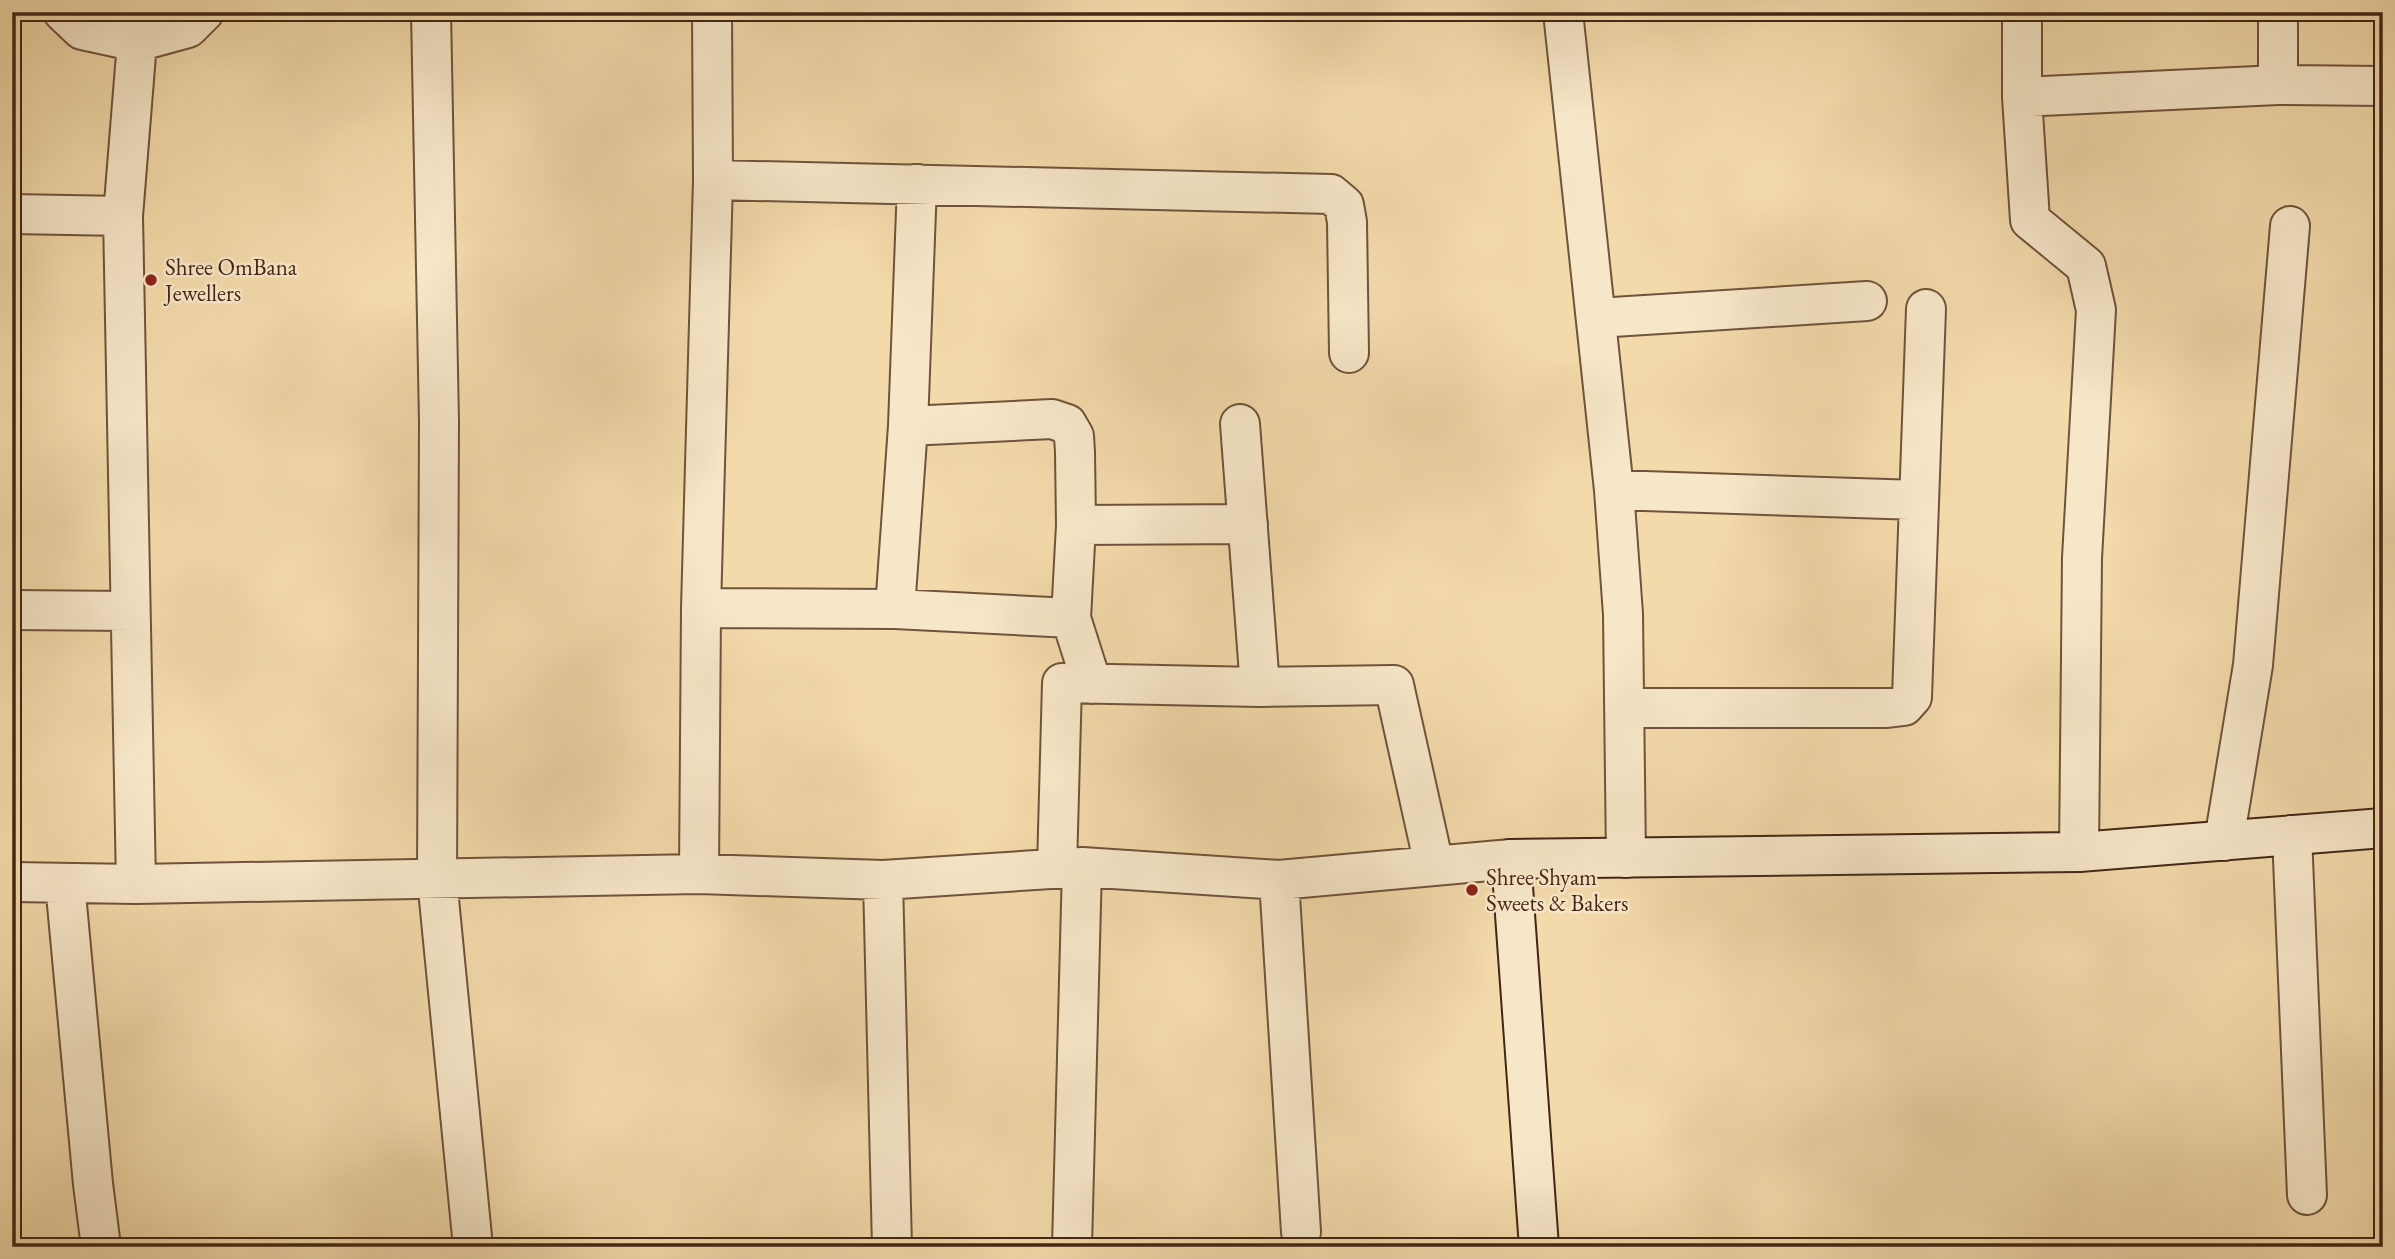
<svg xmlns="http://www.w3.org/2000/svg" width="2395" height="1259" font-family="'EB Garamond',serif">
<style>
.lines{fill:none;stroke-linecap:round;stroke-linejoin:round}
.street-casing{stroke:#70533c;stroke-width:42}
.secondary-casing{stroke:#442617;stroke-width:42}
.street{stroke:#f7e7c8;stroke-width:38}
.secondary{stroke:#f7e7c8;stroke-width:38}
.poi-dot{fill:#8f2418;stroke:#f7e7c8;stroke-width:2.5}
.labels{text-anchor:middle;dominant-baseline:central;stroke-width:5;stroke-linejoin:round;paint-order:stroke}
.poi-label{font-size:23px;fill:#442617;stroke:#f7e7c8;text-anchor:start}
</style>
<rect width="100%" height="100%" fill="#f3daaa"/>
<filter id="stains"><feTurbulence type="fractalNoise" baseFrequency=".00286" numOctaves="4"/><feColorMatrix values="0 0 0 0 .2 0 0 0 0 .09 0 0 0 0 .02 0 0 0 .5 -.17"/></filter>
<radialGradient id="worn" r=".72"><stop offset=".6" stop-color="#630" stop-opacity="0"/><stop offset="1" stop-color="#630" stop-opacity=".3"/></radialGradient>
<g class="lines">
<!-- street casing -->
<g class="street-casing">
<path id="street" d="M 63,12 L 82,30 L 137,42 L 188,28 L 204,12
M 431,12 L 439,422 L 437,879 L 473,1247
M 1563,12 L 1614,490 L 1623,614 L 1626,858
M 2278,85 L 2278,12
M 2022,97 L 2022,12
M 713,180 L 1331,194 L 1344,205 L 1347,222 L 1349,353
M 12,214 L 123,216
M 1597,318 L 1867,301
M 1240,424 L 1260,687
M 908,426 L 1052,419 L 1067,424 L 1074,436 L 1075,452 L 1076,525 L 1071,618
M 1614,490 L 1918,500
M 1076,525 L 1248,524
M 701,608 L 895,609 L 1071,618 L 1092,684
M 895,609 L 908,426 L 917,184
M 12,610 L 130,611
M 1624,708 L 1887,708 L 1904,706 L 1912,697 L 1926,309
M 2292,835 L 2307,1195
M 2224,841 L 2253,665 L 2290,226
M 2079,852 L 2082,558 L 2096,310 L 2086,266 L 2030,220 L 2022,97 L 2278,85 L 2383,86
M 1057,868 L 1062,683 L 1260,687 L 1394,685 L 1434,865
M 699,874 L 701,608 L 713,180 L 712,12
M 883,880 L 892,1247
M 1279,880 L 1301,1232
M 12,882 L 136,884 L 699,874 L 883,880 L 1082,867 L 1279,880 L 1511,859
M 65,883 L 93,1184 L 101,1247
M 136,884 L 123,216 L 137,42
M 1072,1247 L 1082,867"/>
</g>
<!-- secondary casing -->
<g class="secondary-casing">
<path id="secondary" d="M 1539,1247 L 1511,859 L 2079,852 L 2383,828"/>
</g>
<!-- street -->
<use href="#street" class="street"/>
<!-- secondary -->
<use href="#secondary" class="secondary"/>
</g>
<!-- markers -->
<g class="poi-dot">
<circle cx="151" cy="280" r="7"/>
<circle cx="1472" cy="890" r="7"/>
</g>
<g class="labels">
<!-- poi labels -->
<g class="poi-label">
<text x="165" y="267">Shree OmBana<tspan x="165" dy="26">Jewellers</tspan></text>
<text x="1486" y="877">Shree Shyam<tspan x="1486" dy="26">Sweets &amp; Bakers</tspan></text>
</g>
</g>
<!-- margin -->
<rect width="2395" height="1259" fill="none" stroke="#f3daaa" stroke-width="42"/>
<rect x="14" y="14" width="2367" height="1231" fill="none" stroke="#442617" stroke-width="3.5"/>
<rect x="21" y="21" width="2353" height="1217" fill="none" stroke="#442617" stroke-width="2"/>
<rect width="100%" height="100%" filter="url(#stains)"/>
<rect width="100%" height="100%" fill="url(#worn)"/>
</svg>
